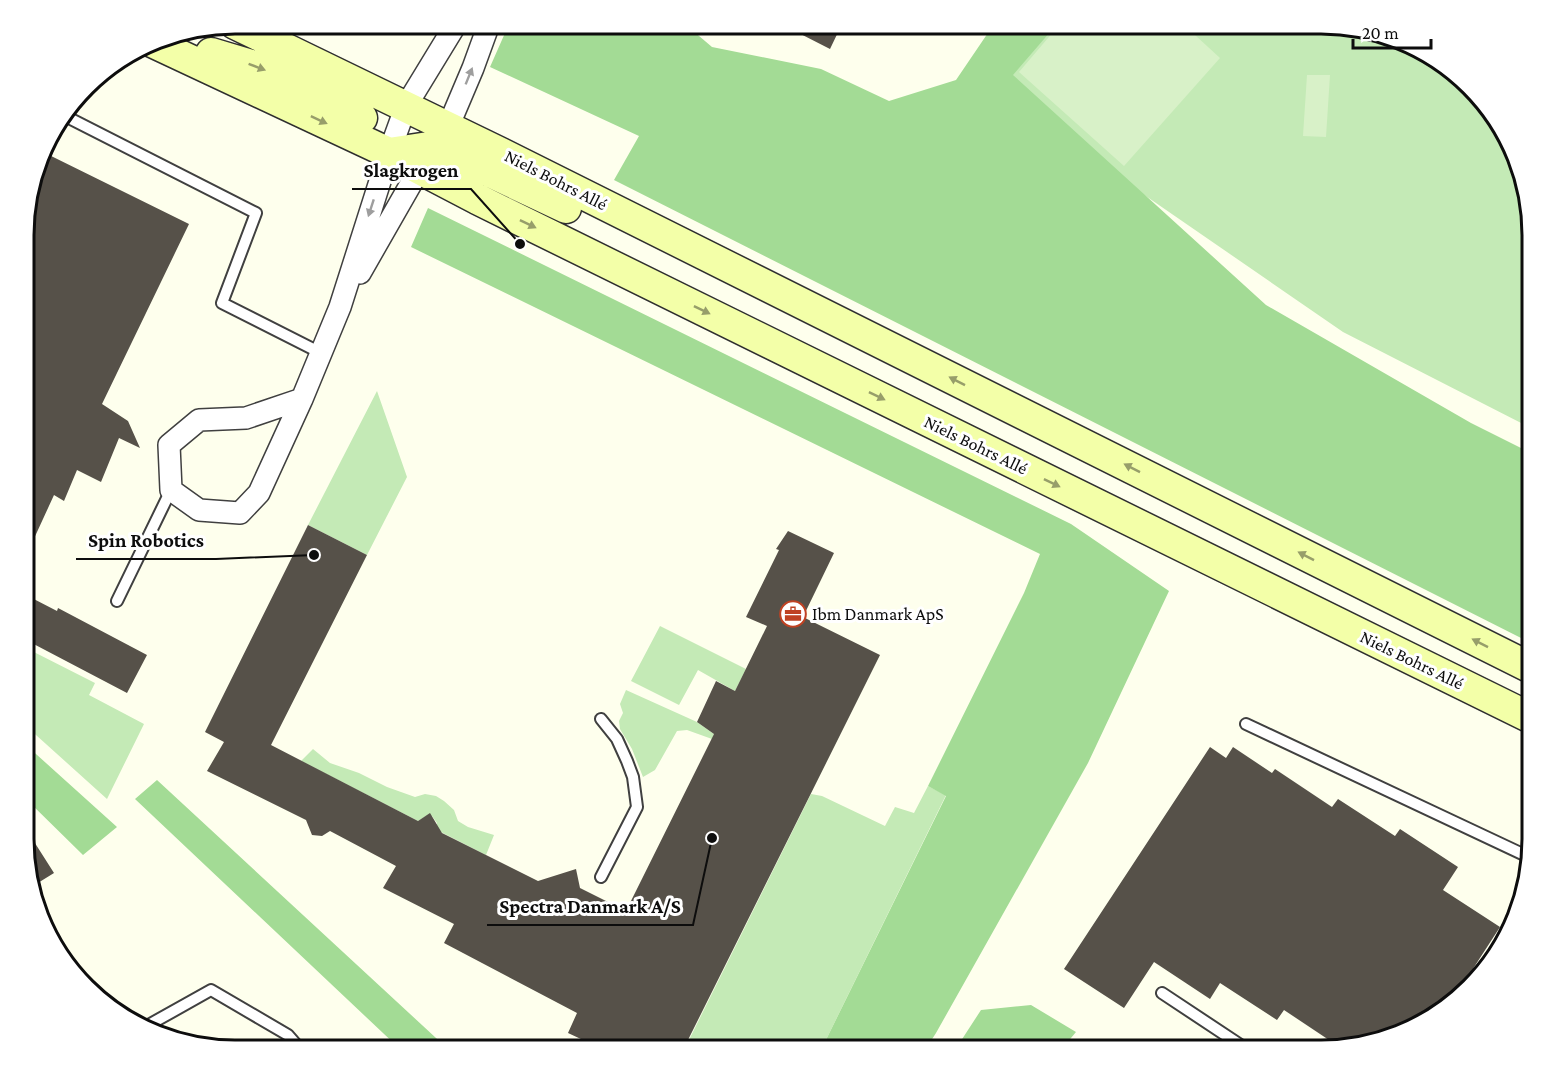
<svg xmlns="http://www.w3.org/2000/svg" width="1557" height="1074" font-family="'Crimson Pro',serif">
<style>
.green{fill:#c4eab6}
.forest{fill:#a3db95}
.pitch{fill:#d8f1c8}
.building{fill:#565149}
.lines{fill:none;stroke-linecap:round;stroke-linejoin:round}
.lane-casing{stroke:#404040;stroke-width:14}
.street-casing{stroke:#404040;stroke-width:24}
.secondary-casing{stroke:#2f2f2f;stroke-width:33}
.lane{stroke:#fff;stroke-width:10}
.street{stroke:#fff;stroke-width:21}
.secondary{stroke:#f3ffa8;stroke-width:30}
.oneway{fill:#979e6a}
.oneway2{fill:#9e9e9e}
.labels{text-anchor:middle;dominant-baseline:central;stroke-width:6;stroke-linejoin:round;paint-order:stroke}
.street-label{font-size:18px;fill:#0d0d0d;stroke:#fff}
.poi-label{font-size:18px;fill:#0d0d0d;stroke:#fff;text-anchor:start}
.rim{fill:none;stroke:#0d0d0d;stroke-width:3}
.leader{fill:none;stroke:#0d0d0d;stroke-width:2}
.callout-dot{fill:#0d0d0d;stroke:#fff;stroke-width:2}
.callout-label{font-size:20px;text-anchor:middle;font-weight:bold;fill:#0d0d0d;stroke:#fff;stroke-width:6;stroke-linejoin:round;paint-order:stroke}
</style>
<rect width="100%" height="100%" fill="#feffed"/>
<!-- green -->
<path class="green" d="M 1025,24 L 1335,24 L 1390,35 L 1450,68 L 1511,142 L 1533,222 L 1533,429 L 1343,332 L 982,83 Z
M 377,391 L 407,477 L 367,555 L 308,525 Z
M 660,626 L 746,669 L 735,691 L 698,670 L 679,705 L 631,681 Z
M 26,648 L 95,683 L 89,695 L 144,724 L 107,799 L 26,726 Z
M 626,690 L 697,722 L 714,734 L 712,739 L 687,730 L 677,731 L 655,770 L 643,777 L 632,749 L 620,729 L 619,721 L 623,713 L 620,704 Z
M 313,749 L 330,763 L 359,773 L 387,787 L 415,797 L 425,794 L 436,796 L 444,801 L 454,810 L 458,821 L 468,827 L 494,835 L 486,855 L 437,830 L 437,823 L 432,816 L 426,816 L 418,821 L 301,761 Z
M 928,786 L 946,795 L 821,1050 L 684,1050 L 811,794 L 822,796 L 885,826 L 895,807 L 914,813 Z"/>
<!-- forest -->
<path class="forest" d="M 509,24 L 685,24 L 712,47 L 821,69 L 889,101 L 956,80 L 994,24 L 1057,24 L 1013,75 L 1266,305 L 1471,423 L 1533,454 L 1533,644 L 614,180 L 639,136 L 490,67 Z
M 428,208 L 1071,524 L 1169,591 L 1088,763 L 936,1033 L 925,1050 L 821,1050 L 946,796 L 928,786 L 1024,593 L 1040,554 L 411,247 Z
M 26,745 L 117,827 L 83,855 L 26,799 Z
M 157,780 L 449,1050 L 401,1050 L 135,799 Z
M 1031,1005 L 1076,1032 L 1061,1050 L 955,1050 L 981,1010 Z"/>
<!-- pitch -->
<path class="pitch" d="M 1060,24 L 1183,24 L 1220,58 L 1124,166 L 1019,72 Z
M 1307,75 L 1330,75 L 1326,137 L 1303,136 Z"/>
<!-- building -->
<path class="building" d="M 781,24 L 842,24 L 830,49 Z
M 43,152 L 189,224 L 102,404 L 128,421 L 140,448 L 119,438 L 101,482 L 77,470 L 64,501 L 54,495 L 26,556 L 26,208 Z
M 308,525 L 367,555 L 271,745 L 418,821 L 430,813 L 442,833 L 538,881 L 576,869 L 580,888 L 626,911 L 714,734 L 697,722 L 716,681 L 735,691 L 767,626 L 746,617 L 779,550 L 776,549 L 788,531 L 834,553 L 803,617 L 880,655 L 683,1050 L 578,1050 L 583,1040 L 568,1033 L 577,1013 L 444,943 L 454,924 L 383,888 L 396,866 L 330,831 L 322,836 L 312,835 L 306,820 L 207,771 L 224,742 L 205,732 Z
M 26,595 L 57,611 L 58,608 L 147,655 L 127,693 L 26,640 Z
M 1210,747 L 1226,758 L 1233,747 L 1272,773 L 1275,769 L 1332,807 L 1338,799 L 1395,836 L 1400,829 L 1458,867 L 1443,890 L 1500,927 L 1456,995 L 1415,1028 L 1338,1046 L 1284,1010 L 1277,1020 L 1220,983 L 1210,999 L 1154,962 L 1124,1008 L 1064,969 Z
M 26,829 L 54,873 L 33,886 L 26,866 Z"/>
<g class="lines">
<!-- lane casing -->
<g class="lane-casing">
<path id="lane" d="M 65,116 L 256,213 L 222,303 L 321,353
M 117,601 L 171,490
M 601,719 L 617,739 L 627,761 L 633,777 L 637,807 L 601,877
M 1246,724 L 1531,858
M 1162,993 L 1248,1050
M 145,1027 L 211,990 L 288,1035 L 301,1050"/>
</g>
<!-- street casing -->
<g class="street-casing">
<path id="street" d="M 360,273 L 420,168 L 448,127 L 473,68 L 489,24
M 302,399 L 246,418 L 199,420 L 169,445 L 171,490 L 199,510 L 240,513 L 259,493 L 302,399 L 340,307 L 389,153 L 406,106 L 456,24"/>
</g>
<!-- secondary casing -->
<g class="secondary-casing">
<path id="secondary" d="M 235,24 L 501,153 L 1533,669
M 152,42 L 389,153 L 477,199 L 1533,719
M 211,53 L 258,67 L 362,118
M 389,153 L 435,146 L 566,208"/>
</g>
<!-- lane -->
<use href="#lane" class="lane"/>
<!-- street -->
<use href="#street" class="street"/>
<!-- secondary -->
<use href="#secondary" class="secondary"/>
</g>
<!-- one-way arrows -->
<defs><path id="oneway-solid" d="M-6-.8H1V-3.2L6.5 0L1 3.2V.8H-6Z" transform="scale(1.5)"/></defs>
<g class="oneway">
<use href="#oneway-solid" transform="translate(257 67) rotate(21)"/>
<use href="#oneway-solid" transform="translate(319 120) rotate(25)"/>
<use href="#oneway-solid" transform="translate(528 224) rotate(26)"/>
<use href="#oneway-solid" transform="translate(702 310) rotate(26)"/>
<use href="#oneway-solid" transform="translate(957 381) rotate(-153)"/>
<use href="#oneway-solid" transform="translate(877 396) rotate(26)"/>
<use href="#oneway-solid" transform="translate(1132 468) rotate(-153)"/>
<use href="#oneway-solid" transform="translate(1052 483) rotate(26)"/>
<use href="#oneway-solid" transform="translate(1306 556) rotate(-153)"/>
<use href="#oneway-solid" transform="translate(1480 643) rotate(-153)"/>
</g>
<g class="oneway2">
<use href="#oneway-solid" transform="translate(469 76) rotate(-68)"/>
<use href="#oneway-solid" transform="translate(371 208) rotate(108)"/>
</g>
<!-- icons -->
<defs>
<g id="office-ring" transform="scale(1.35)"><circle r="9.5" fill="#fff" stroke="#bf4222" stroke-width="1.5"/><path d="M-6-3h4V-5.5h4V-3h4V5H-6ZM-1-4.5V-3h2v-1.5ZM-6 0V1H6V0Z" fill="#bf4222"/></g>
</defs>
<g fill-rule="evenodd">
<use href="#office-ring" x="793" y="614"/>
</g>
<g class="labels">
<!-- street labels -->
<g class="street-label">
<text transform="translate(556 180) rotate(27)">Niels Bohrs Allé</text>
<text transform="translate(976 445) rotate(26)">Niels Bohrs Allé</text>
<text transform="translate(1412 660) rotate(26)">Niels Bohrs Allé</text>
</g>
<!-- poi labels -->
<g class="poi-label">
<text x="812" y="614">Ibm Danmark ApS</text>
</g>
</g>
<!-- crop -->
<path d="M0 0H1557V1074H0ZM235 34H1321A201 201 0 0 1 1522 235V839A201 201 0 0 1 1321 1040H235A201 201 0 0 1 34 839V235A201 201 0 0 1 235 34Z" fill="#fff" fill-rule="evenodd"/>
<path class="rim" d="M235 34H1321A201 201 0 0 1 1522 235V839A201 201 0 0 1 1321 1040H235A201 201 0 0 1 34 839V235A201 201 0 0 1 235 34Z"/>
<!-- callouts -->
<path class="leader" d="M520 244L471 189H352M314 555L216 559H76M712 838L693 925H487"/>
<g class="callout-dot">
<circle cx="520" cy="244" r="6"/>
<circle cx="314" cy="555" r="6"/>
<circle cx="712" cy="838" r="6"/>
</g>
<g class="callout-label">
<text x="411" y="177">Slagkrogen</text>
<text x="146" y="547">Spin Robotics</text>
<text x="590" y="913">Spectra Danmark A/S</text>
</g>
<!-- scale -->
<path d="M1353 39v9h78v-9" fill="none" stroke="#0d0d0d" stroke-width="3"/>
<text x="1362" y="39" font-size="18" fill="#0d0d0d" stroke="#ffffff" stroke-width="4.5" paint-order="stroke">20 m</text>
</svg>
